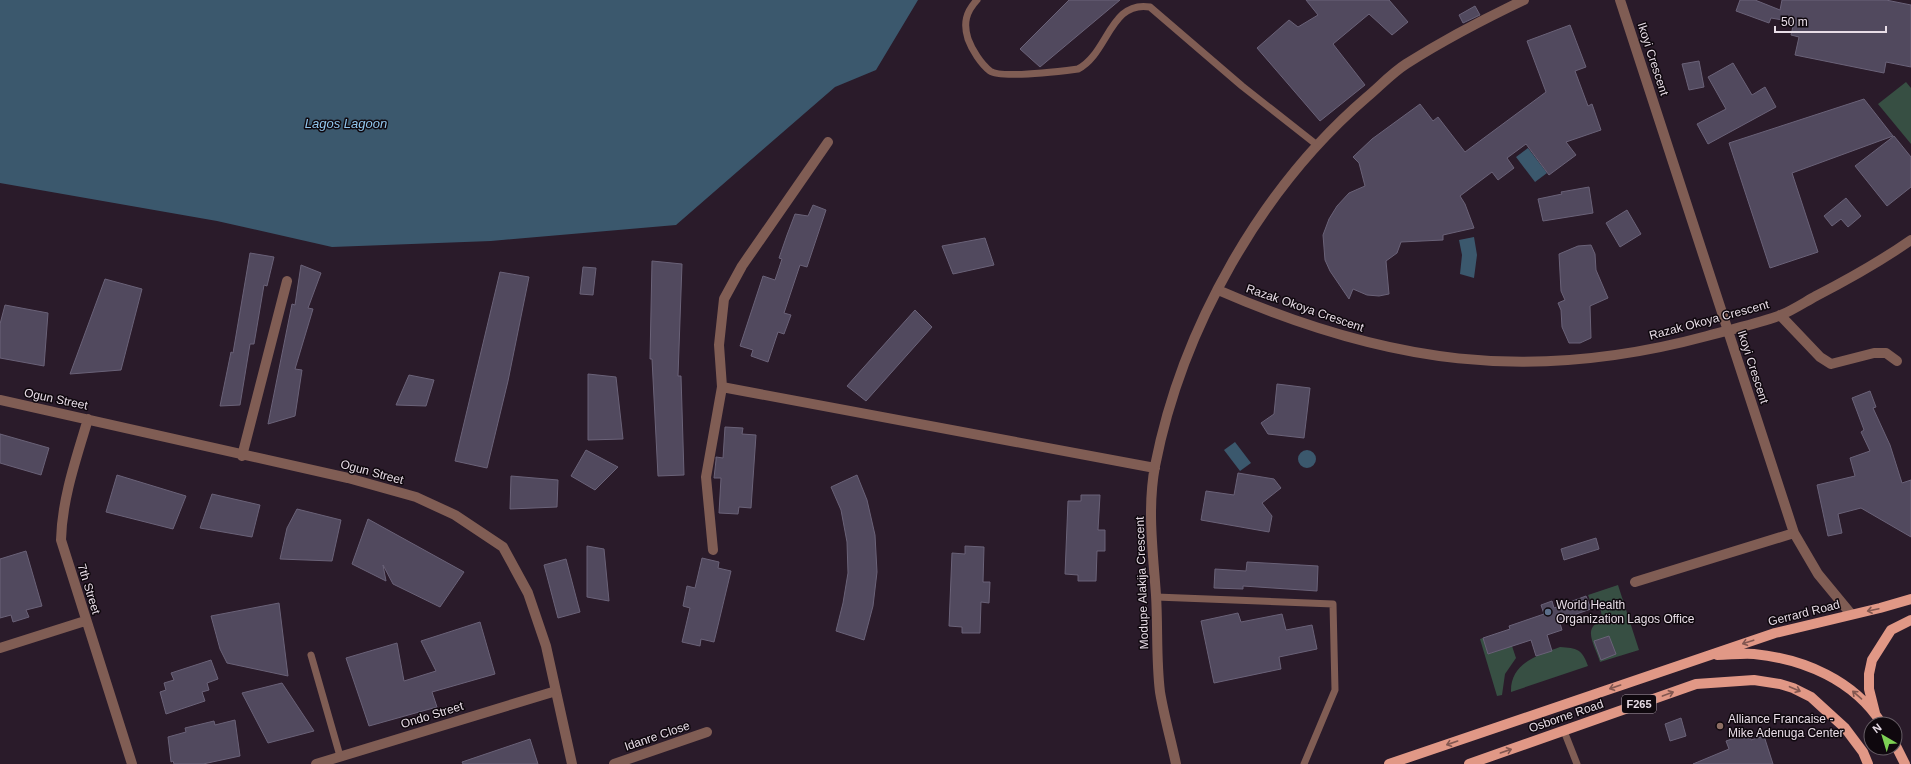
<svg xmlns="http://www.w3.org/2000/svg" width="1911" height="764" font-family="Arial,sans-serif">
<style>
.green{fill:#374f43}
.water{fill:#3b586d}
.building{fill:#51495e;stroke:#6a6278}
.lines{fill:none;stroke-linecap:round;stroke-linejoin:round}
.service{stroke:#805d54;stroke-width:7}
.minor{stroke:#805d54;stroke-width:10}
.primary{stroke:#e19886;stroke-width:10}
.oneway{stroke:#825750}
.service-dot{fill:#5c6f8a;stroke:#0f080e;stroke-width:1.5}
.education-dot{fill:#8d6e63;stroke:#0f080e;stroke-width:1.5}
.labels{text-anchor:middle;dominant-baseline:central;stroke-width:3;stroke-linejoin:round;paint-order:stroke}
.shield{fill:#0f080e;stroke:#a79da6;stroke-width:1}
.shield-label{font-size:11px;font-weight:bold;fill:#e8dde7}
.street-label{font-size:12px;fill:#e8dde7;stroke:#0f080e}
.poi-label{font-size:12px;fill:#e8dde7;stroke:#0f080e;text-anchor:start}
.water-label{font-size:13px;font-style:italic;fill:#91c6ed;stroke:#0f080e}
</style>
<rect width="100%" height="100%" fill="#2a1b2a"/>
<!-- green -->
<path class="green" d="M 1906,82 L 1911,88 L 1911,144 L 1878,104 Z
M 1618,585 L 1639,650 L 1600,662 C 1598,654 1590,640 1591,632 C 1593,619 1607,626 1599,605 L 1593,608 L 1588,595 Z
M 1483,638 L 1488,654 L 1512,646 L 1516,658 L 1505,674 L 1502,695 L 1497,696 L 1480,639 Z
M 1560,647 C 1577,648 1582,649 1588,666 L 1511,692 C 1510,663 1538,655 1560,647 Z"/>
<!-- water -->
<path class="water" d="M 0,0 L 918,0 L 876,70 L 835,87 L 676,225 L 491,241 L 332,247 L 217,221 L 0,183 Z
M 1528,148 L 1547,173 L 1535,182 L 1516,157 Z
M 1474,237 L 1477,255 L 1474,278 L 1460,274 L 1462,255 L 1459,240 Z
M 1235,442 L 1251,463 L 1240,471 L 1224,450 Z
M1298 459a9 9 0 1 1 18 0a9 9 0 1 1-18 0Z"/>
<!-- building -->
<path class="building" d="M 1069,0 L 1120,0 L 1040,67 L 1020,49 Z
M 1306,0 L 1389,0 L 1408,22 L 1392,35 L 1369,14 L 1333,44 L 1365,85 L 1320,121 L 1257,48 L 1289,20 L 1298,27 L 1318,15 Z
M 1740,0 L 1755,0 L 1780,10 L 1782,0 L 1886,0 L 1911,5 L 1911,67 L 1886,62 L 1884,73 L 1795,55 L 1799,37 L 1791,35 L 1794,22 L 1771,18 L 1769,23 L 1736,11 Z
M 1475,6 L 1480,15 L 1463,23 L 1459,15 Z
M 1570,25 L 1586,67 L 1575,71 L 1588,106 L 1592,104 L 1601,130 L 1566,142 L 1576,155 L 1549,175 L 1526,144 L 1507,158 L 1514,168 L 1498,180 L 1492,172 L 1460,196 L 1465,204 L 1474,228 L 1443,235 L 1443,240 L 1401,242 L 1397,253 L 1386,261 L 1389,294 L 1379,296 L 1367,295 L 1353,289 L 1349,299 L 1330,271 L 1325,260 L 1323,235 L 1329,219 L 1337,206 L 1349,193 L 1365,186 L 1359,163 L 1353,157 L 1372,139 L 1420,104 L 1433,121 L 1438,117 L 1465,152 L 1546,92 L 1527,41 Z
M 1699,61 L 1704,87 L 1689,90 L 1682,64 Z
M 1733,63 L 1752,95 L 1765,87 L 1776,107 L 1708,144 L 1697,124 L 1726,109 L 1708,77 Z
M 1864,99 L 1893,136 L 1792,173 L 1818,252 L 1770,268 L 1729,143 Z
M 1894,136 L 1911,157 L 1911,187 L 1887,206 L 1855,166 Z
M 1589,187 L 1593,213 L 1543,221 L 1538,199 L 1562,194 L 1561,192 Z
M 1846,198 L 1861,216 L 1848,227 L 1841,219 L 1832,226 L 1824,216 Z
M 813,205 L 826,210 L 807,267 L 800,265 L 784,313 L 791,315 L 784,334 L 778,332 L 768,362 L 751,356 L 753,350 L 740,346 L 763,276 L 775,280 L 782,259 L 779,258 L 787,235 L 795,214 L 808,216 Z
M 1627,210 L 1641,234 L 1620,247 L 1606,223 Z
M 985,238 L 994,265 L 953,274 L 942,246 Z
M 1591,245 L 1595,254 L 1596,270 L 1608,298 L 1590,306 L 1591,338 L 1580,343 L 1569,343 L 1562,327 L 1561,310 L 1558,303 L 1565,300 L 1561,291 L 1559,254 L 1578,246 Z
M 250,253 L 274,257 L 267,286 L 264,285 L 254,344 L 250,344 L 240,405 L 220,406 L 231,352 L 233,353 Z
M 652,261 L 682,264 L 678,376 L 681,376 L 684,475 L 658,476 L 652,359 L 650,359 Z
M 301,265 L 321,273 L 308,308 L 313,309 L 295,369 L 302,370 L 295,416 L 268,424 L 292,304 L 295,305 Z
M 583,267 L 596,268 L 593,295 L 580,294 Z
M 500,272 L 529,277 L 508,381 L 487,468 L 455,461 Z
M 105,279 L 142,289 L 121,370 L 70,374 Z
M 5,305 L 48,313 L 44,366 L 0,358 L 0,324 Z
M 915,310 L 932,327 L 866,401 L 847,386 Z
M 588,374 L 616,377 L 623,439 L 588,440 Z
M 409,375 L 434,380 L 426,406 L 396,405 Z
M 1277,384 L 1310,388 L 1304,438 L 1268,434 L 1261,423 L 1274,414 Z
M 1870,391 L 1876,407 L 1873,408 L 1890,445 L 1902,483 L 1911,480 L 1911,537 L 1861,508 L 1838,514 L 1842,533 L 1828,536 L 1817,485 L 1855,476 L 1850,458 L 1870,451 L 1861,432 L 1864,430 L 1852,398 Z
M 725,427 L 743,428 L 742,434 L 756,435 L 751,508 L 739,507 L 738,514 L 719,513 L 721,478 L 714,478 L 716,460 L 716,457 L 723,458 Z
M 0,434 L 49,448 L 41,475 L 0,463 Z
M 586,450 L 618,467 L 595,490 L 571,476 Z
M 1238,473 L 1274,479 L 1281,488 L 1262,503 L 1272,516 L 1269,532 L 1201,520 L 1206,491 L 1234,495 Z
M 117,475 L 186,496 L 173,529 L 106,512 Z
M 857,475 L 867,500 L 875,535 L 877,572 L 873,606 L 864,640 L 836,631 L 843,603 L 848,573 L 847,542 L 841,510 L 831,487 Z
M 511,476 L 558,480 L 557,507 L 510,509 Z
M 212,494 L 260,505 L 252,537 L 200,528 Z
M 1081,495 L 1100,495 L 1098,530 L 1105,530 L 1105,551 L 1097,551 L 1096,581 L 1078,581 L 1078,575 L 1065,574 L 1068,501 L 1081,501 Z
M 297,509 L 341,520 L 332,561 L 280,559 L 287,528 Z
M 368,519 L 464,572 L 440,607 L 393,584 L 383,565 L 386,581 L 352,564 Z
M 1596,538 L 1599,549 L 1564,560 L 1561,549 Z
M 587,546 L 604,549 L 609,601 L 587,597 Z
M 965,546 L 984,547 L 983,582 L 990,582 L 989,603 L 981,602 L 980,633 L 962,633 L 962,627 L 949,626 L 952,553 L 965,554 Z
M 26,551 L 42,606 L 26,610 L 29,617 L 13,622 L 11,615 L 0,618 L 0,559 Z
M 702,558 L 719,562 L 718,568 L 731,571 L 714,642 L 701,639 L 700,646 L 682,642 L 690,608 L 683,606 L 687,586 L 695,588 Z
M 566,559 L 580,612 L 558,618 L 544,565 Z
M 1247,562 L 1318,566 L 1317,591 L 1243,586 L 1243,589 L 1214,588 L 1215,569 L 1246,571 Z
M 1586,596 L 1591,609 L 1559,620 L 1562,630 L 1547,635 L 1552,651 L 1536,656 L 1531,640 L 1488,654 L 1483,638 L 1510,629 L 1509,626 L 1544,614 L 1541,605 L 1552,601 L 1554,608 Z
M 279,603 L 288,676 L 227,663 L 220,649 L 211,616 Z
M 1238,613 L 1241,622 L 1282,614 L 1286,630 L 1312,625 L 1317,649 L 1279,657 L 1281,669 L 1214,683 L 1201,621 Z
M 480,622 L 495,674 L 432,692 L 437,707 L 369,726 L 346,658 L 397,643 L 404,681 L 436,671 L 421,641 Z
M 1609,636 L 1616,654 L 1601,660 L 1594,641 Z
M 211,660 L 218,679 L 207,683 L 209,690 L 202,692 L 205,701 L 166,714 L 160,692 L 166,690 L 164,683 L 174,680 L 171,673 Z
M 282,683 L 314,731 L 268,743 L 242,693 Z
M 1681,718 L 1686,736 L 1670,741 L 1665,724 Z
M 235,720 L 240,756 L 203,764 L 174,764 L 173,761 L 171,762 L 168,737 L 186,732 L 185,728 L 214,721 L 215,725 Z
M 1749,733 L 1751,740 L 1764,736 L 1773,764 L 1693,764 L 1729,749 L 1726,741 Z
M 530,739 L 538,764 L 463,764 L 462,762 Z"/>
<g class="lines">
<!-- service -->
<path class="service" d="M 977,0 C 966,12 963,23 968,39 C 972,50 981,64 990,71 C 1001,79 1062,71 1078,69 C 1108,54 1110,0 1150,7 L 1242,86 L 1317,145
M 1156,597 L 1333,604 L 1335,690 L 1304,764
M 311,655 L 340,756
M 1564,731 L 1577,764"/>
<!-- minor -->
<path class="minor" d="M 1620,0 L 1794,533 L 1818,574 L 1851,614
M 1218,290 C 1385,363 1529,384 1707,336 C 1731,329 1758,324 1781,315 C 1793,310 1805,302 1816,296 C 1849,279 1881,261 1911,240
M 1780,315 L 1820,357 L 1831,364 L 1874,353 L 1886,353 L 1897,361
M 722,387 L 719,345 L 724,299 L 742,266 L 828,142
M 0,400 L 348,478 L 416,497 L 455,515 L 503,547 L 528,593 L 546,646 L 572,764
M 88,419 C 76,459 62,499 61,540 L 132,764
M 242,456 L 287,281
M 713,550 L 706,477 L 722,387 L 1155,468
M 1635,582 L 1794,533
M 0,648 L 85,621
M 316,764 L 556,691
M 614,764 L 707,732
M 1176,764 C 1171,740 1164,716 1160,692 C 1156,660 1158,627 1156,595 C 1153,552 1147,509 1155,466 C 1182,328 1261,188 1367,97 C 1380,86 1392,73 1406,64 C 1444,40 1484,19 1524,0"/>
<!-- primary -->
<path class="primary" d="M 1717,655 C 1729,655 1742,653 1754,654 C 1804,659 1854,680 1882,724
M 1875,713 L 1869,689 L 1869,674 L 1872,660 L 1891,630 L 1911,620
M 1895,744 L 1905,764
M 1389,764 L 1775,633 L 1880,608 L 1911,599
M 1469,764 L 1696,684 L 1754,680 L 1780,684 L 1793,688 L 1811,697 L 1845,728 L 1863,752 L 1868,764"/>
</g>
<!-- one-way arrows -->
<defs><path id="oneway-shaft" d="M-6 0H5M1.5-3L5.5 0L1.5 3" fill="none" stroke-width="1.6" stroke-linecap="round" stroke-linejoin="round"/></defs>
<g class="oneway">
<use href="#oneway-shaft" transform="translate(1873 610) rotate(168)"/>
<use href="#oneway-shaft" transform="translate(1748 642) rotate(162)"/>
<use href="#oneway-shaft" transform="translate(1615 687) rotate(161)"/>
<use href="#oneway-shaft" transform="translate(1795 689) rotate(23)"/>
<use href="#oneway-shaft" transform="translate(1668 694) rotate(-20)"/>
<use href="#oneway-shaft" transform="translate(1857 695) rotate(-139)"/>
<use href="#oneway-shaft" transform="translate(1452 743) rotate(161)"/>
<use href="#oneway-shaft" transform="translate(1506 751) rotate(-19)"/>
</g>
<!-- markers -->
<circle class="service-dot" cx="1548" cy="612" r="4"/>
<circle class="education-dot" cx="1720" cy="726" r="4"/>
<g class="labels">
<!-- shield labels -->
<rect class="shield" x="1622" y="695" width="34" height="18" rx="3"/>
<g class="shield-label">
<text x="1639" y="704">F265</text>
</g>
<!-- street labels -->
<g class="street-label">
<text transform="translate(1653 59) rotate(72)">Ikoyi Crescent</text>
<text transform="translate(1305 308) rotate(19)">Razak Okoya Crescent</text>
<text transform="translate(1709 320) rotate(-15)">Razak Okoya Crescent</text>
<text transform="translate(1753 367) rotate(72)">Ikoyi Crescent</text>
<text transform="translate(56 399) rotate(12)">Ogun Street</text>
<text transform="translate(372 472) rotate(15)">Ogun Street</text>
<text transform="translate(1142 583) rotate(-92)">Modupe Alakija Crescent</text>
<text transform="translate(89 589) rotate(73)">7th Street</text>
<text transform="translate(1804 613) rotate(-14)">Gerrard Road</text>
<text transform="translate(432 715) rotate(-17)">Ondo Street</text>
<text transform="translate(1566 716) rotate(-19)">Osborne Road</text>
<text transform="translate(657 736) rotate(-19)">Idanre Close</text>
</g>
<!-- poi labels -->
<g class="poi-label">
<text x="1556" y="605">World Health<tspan x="1556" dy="14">Organization Lagos Office</tspan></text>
<text x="1728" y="719">Alliance Francaise -<tspan x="1728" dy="14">Mike Adenuga Center</tspan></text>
</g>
<!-- water labels -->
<g class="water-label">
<text x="346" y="123">Lagos Lagoon</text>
</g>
</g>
<!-- north arrow -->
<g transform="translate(1883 736) rotate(322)"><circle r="19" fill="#0f080e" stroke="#665d65"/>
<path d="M0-3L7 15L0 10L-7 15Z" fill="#7dd154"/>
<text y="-6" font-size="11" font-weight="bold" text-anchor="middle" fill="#e8dde7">N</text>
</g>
<!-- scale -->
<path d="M1775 26v6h111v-6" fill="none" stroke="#e8dde7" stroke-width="2"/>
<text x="1781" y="26" font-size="12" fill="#e8dde7" stroke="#0f080e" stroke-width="3" paint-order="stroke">50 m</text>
</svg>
